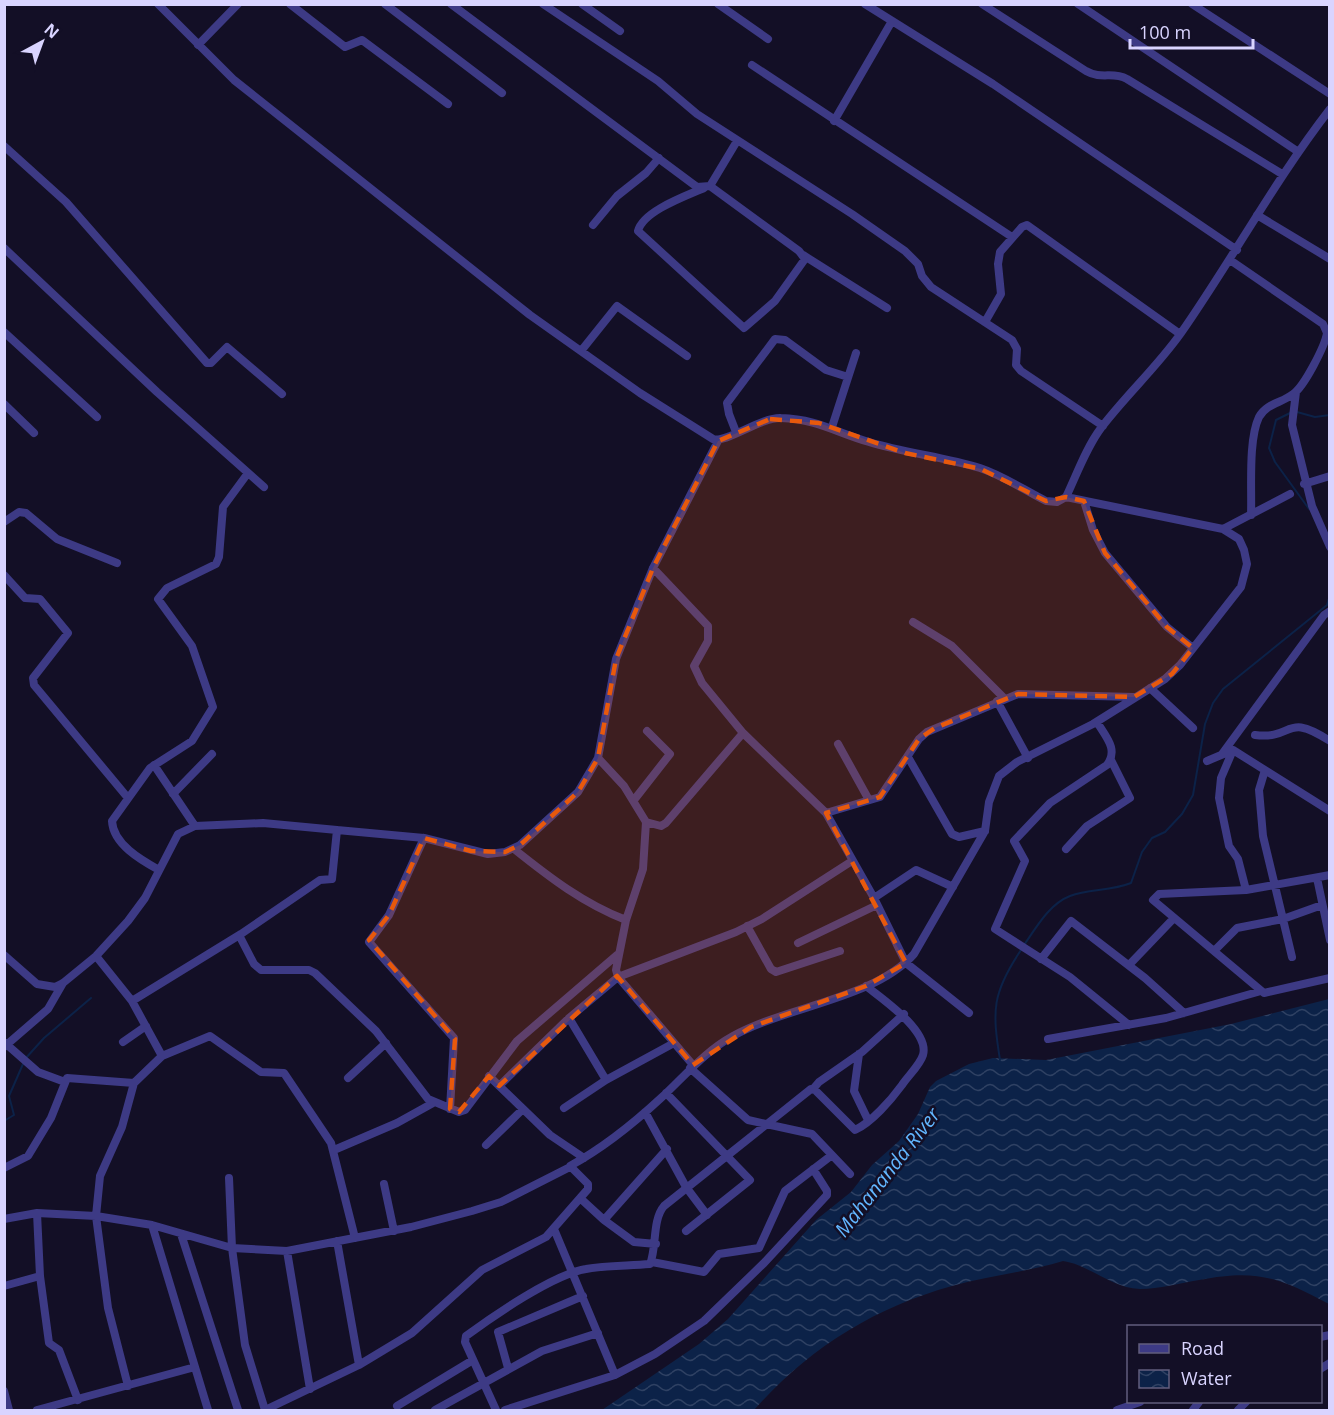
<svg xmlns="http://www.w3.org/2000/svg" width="1334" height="1415" font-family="'Open Sans',sans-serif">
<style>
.water{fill:url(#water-waves)}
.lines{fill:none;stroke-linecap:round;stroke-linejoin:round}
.stream{stroke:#0c2248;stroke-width:2}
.street{stroke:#3d3a85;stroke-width:8}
.marked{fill:#e8590c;fill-opacity:0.2;stroke:#e8590c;stroke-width:4.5;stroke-dasharray:12 8;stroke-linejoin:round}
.labels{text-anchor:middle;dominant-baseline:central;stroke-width:5;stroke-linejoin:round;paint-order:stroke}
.water-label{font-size:20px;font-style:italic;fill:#62b6ff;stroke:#130f26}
</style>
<defs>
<pattern id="water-waves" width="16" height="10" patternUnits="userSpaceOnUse" patternTransform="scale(1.5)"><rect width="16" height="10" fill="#0c2248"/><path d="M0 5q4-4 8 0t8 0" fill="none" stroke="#2f4163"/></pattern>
</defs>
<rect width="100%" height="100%" fill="#130f26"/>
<!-- water -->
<path class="water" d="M 1329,999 L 1329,1304 C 1278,1277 1257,1269 1199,1280 C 1180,1283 1159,1289 1140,1289 C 1111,1288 1090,1265 1063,1261 C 1027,1272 988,1276 952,1286 C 873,1308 808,1349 754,1410 L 602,1410 L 699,1344 L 728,1319 L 816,1220 L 851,1192 L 872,1165 L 899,1141 L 918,1114 L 930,1087 L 936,1081 L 969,1064 L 993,1058 L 1046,1060 L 1231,1024 Z"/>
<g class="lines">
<!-- stream -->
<path class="stream" d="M 1292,412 L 1276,420 L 1269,448 L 1275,462 L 1309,509
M 1297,412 L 1315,417 L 1330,415
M 1024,945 C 1036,928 1049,904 1070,896 C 1089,889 1111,891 1131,883 L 1142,852 L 1152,838 L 1165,832 L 1182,814 L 1193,795 L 1205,724 L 1213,703 L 1223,689 L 1327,605 L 1330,595
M 25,1059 L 44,1038 L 91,998
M 1000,1060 C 992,1010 992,993 1021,950
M 4,1121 L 14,1115 L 9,1096 L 23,1064"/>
<!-- street -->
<path class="street" d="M 158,4 L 234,80 L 530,315 L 640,393 L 713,439 C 725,444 761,417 781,418 C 817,419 837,433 869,442 C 905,453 944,457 980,468 C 1004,476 1024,490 1046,501 L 1057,502 L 1066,497 C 1077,474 1086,448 1101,428 C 1126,395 1157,367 1181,333 C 1232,260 1275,180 1330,109
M 290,4 L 345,47 L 362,40 L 448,104
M 385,4 L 502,93
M 451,4 L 697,187 L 710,186 L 737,141
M 543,4 L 658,81 L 697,114 L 852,214 L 905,251 L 918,264 L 922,276 L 931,287 L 1012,340 L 1017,349 L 1016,365 L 1021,371 L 1103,426
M 582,4 L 620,31
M 718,4 L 768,39
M 865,4 L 993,84 L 1237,250
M 982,4 L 1086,71 C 1102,80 1112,71 1127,79 L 1282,174
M 1078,4 L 1297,151
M 1192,4 L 1330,94
M 198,45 L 238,4
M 752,65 L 1012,237
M 834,121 L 892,21
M 4,146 L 66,202 L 207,363 L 211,363 L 227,347 L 282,394
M 704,188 C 686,196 643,211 638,231 L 744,328 L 775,301 L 805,259 L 799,251 L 710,186
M 1257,215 L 1330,259
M 593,225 L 617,196 L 646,173 L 659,158
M 4,248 L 157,392 L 264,487
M 803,255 L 887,308
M 1230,260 L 1323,324 L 1327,333 C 1325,346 1304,387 1293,394 C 1282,403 1267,403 1259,417 C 1248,440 1252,489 1251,515
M 985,322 L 1001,294 L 998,264 L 1000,252 L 1022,227 L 1027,225 L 1180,334
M 4,332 L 97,417
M 581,351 L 617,306 L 687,356
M 1296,392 L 1292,425 L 1312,506 L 1330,547
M 4,404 L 34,433
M 832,427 L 856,353
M 736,432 L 729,414 L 727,403 L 775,339 L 785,340 L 826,370 L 848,377
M 1304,484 L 1330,476
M 1084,501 L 1093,530 L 1105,553 L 1167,627 L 1193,648
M 4,522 L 19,512 L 26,513 L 57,539 L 117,563
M 1223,529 L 1290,494
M 653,568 L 708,626 L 708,641 L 694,666 L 702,683 L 743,733 L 826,813 L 874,898 L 906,963 L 969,1013
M 4,575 L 25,598 L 40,599 L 68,633 L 33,678 L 34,685 L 128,798
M 913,622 L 952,646 L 1004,698
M 1150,688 L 1193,728
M 997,701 L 1028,758
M 1097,722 C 1105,736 1119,749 1107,765 L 1050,803 L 1014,841 L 1025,861 L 995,929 L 1070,977 L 1129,1025
M 1255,735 C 1295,740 1284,711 1330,741
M 838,744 L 869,800
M 1233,750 L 1221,778 L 1219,798 L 1229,846 L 1238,859 L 1246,890
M 1222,754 L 1324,615 L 1330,611
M 908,757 L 952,834 L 959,837 L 985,831
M 598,758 L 624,786 L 646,822 L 643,869 L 626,920 L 616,970 L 618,977 L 693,1065
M 1207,761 L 1233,750 L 1330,811
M 154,765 L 195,826
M 1265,770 L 1259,790 L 1263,836 L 1292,957
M 173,794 L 212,754
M 634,800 L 670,754 L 647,731
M 826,813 L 880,797 L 919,739 L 927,732 L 1018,694 L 1134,697
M 646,822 L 661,826 L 666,823 L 743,733
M 424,838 L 389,915 L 369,942 L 454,1038 L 450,1109
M 514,849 C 549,877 584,904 626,920
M 1066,849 L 1087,826 L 1130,798 L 1111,760
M 159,870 C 141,860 113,844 112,821 L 150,768 L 192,741 L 213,707 L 192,646 L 158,599 L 167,588 L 216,564 L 219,557 L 223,507 L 248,473
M 1330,875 L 1246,890 L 1159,894 L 1153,900 L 1264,993 L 1330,978
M 1317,878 L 1330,940
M 874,898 L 916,870 L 953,887
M 747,926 L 771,969 L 776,972 L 840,951
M 239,935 L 254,964 L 261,970 L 309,970 L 315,973 L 376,1031 L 428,1099 L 459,1112 L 465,1110 L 517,1041 L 617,955
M 798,943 L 877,905
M 1215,950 L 1237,928 L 1283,919 L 1322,905
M 4,955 L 37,984 L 55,987 L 63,983 L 96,956 L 128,921 L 145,898 L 178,834 L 195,826 L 263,823 L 337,830 L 424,838 L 488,854 L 505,852 L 520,845 L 578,792 L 598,758 L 616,659 L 653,568 L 718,441
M 96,956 L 132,1001 L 162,1056 L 134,1083 L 122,1127 L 100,1176 L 96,1216 L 108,1308 L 128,1386
M 1041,959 L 1071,921 L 1145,978 L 1184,1013
M 1129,965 L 1174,918
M 132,1001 L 241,934 L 320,880 L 332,879 L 337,830
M 569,1018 L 606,1080
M 1048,1039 L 1166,1018 L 1261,991
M 123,1042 L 146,1026
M 5,1043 L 38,1072 L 65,1082
M 4,1047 L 48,1009 L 63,983
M 859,1054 L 854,1091 L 868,1120
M 162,1056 L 210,1036 L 261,1072 L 284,1073 L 331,1143 L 355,1238
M 690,1068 L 748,1120 L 812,1134 L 850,1174
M 489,1076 L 550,1135 L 584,1158
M 348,1078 L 386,1043
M 499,1086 L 569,1018 L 618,977 L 736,932 L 762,919 L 852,861
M 813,1089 L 819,1082 L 862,1052 L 904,1014
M 666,1093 L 750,1180 L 686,1231
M 564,1108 L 606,1080 L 674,1043
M 645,1112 L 686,1187 L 707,1215
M 486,1145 L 523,1109
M 334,1150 L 397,1123 L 433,1103
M 4,1168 L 28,1156 L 51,1118 L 67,1078 L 134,1083
M 229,1178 L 232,1248 L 245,1345 L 265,1410
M 384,1184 L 394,1231
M 580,1198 L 604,1220
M 37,1213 L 40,1276 L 49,1343 L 59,1350 L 78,1400
M 4,1219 L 37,1213 L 96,1216 L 152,1225 L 232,1248 L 287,1251 L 411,1227 L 472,1211 L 501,1202 L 570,1167
M 152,1225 L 208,1410
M 554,1229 L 615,1375
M 181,1234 L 238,1410
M 337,1241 L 359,1365
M 656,1244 L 634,1242 L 604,1220 L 667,1149
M 287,1251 L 310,1389
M 652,1262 L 704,1272 L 719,1254 L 759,1248 L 785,1191 L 832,1155
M 4,1286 L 40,1276
M 1320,1337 L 1330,1335
M 508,1368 L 498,1332 L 583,1296
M 1320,1369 L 1330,1363
M 4,1391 L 9,1410
M 397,1406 L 473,1360
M 37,1410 L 195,1367
M 265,1410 L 359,1365 L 412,1333 L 482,1270 L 546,1237 L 588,1189 L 588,1184 L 570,1166 C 603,1148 634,1123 661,1098 C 685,1076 704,1052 733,1036 C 787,1006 874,999 914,954 L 985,831 L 989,802 L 999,776 L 1017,762 L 1093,724 L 1165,679 L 1180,665 L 1241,587 L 1247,564 L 1244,550 L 1239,539 L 1223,529 L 1066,497
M 435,1410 L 542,1351 L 598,1333
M 496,1410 L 465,1342 L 466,1336 C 493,1316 554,1274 586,1269 C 607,1265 629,1266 650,1264 C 657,1247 652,1220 664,1206 L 811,1089 L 815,1090 L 855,1130 C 872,1122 891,1100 902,1085 C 908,1076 920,1065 923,1055 C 930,1031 881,998 866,986
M 505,1410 L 615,1375 L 655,1354 L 704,1321 L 764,1263 L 827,1195 L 827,1191 L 813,1169
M 1117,1410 L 1140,1402
M 1193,1410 L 1199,1402
M 1238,1410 L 1246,1402"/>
</g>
<!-- marked area -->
<path class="marked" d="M 770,419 L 819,423 L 905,453 L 981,469 L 1046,501 L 1066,497 L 1084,501 L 1105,553 L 1167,627 L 1193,648 L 1172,674 L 1134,697 L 1018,694 L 935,728 L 919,739 L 880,797 L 826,813 L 906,963 L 866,986 L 751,1027 L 693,1065 L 617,976 L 499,1086 L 489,1076 L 459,1112 L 450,1109 L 455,1039 L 369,940 L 389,915 L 424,838 L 471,851 L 505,852 L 520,845 L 578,792 L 598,758 L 616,659 L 653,568 L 718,441 Z"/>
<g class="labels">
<!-- water labels -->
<g class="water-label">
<text transform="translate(887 1172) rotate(-52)">Mahananda River</text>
</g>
</g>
<!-- border -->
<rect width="1334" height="1415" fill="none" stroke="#d9d4ff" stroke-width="12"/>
<!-- legend -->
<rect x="1127" y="1325" width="195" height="78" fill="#130f26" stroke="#625e7d" stroke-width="1.5"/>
<rect x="1139" y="1344" width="30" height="9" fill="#3d3a85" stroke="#625e7d" stroke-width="1.5"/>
<text x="1181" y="1355" font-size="18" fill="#d9d4ff">Road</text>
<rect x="1139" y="1370" width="30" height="18" fill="url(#water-waves)" stroke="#625e7d" stroke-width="1.5"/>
<text x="1181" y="1385" font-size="18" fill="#d9d4ff">Water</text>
<!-- north arrow -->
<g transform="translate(42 42) rotate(41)" stroke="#130f26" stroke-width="4.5" paint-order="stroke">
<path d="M0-4.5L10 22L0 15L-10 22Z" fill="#d9d4ff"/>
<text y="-9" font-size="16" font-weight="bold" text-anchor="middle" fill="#d9d4ff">N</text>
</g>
<!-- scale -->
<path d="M1130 39v9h123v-9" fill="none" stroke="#d9d4ff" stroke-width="3"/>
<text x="1139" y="39" font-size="18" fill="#d9d4ff" stroke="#130f26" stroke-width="4.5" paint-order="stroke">100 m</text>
</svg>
